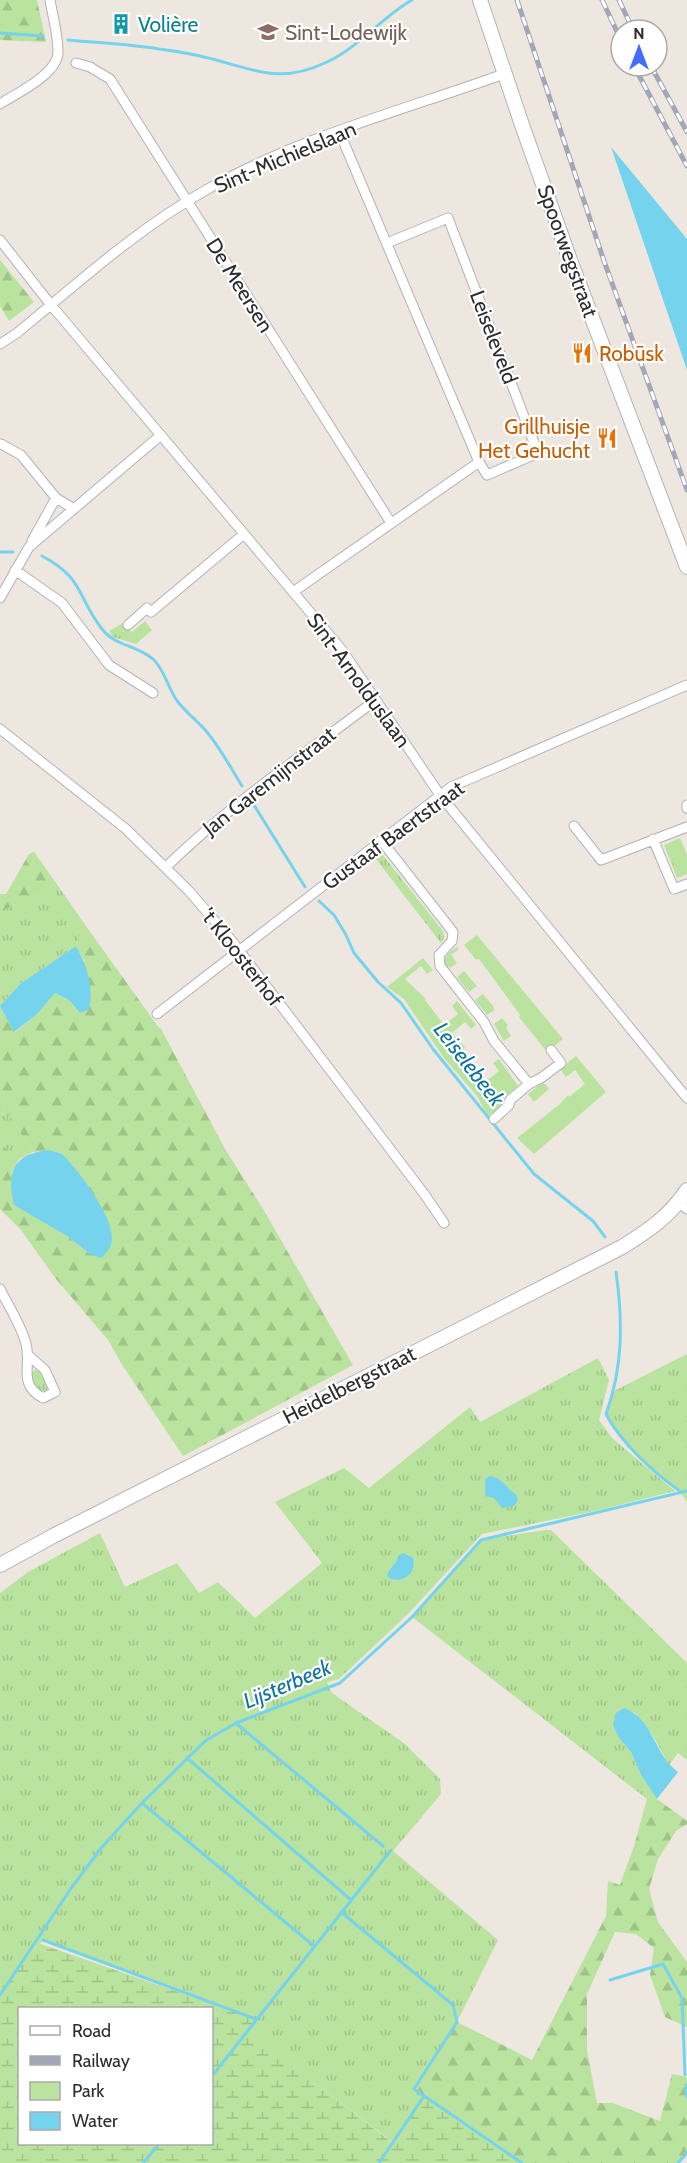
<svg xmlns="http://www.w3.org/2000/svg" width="687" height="2163" font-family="Cabin,sans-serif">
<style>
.grass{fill:url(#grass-tufts)}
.forest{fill:url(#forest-firs)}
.wetland{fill:url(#wetland-marsh);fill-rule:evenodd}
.park{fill:#b9e39e}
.water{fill:#76d3ed}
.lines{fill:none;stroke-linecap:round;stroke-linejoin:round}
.stream{stroke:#76d3ed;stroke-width:3}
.street-casing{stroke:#b0b3bd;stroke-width:11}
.secondary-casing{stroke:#b0b3bd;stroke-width:16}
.street{stroke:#fff;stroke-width:9}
.secondary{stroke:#fff;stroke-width:14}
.rail-casing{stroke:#a2a6b7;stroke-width:5}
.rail{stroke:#fff;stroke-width:3;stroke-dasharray:9;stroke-linecap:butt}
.labels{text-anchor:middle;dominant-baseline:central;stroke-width:4.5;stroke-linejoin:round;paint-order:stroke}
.culture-label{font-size:21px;fill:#0d838f;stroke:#fff;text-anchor:start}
.education-label{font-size:21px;fill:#785e54;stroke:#fff;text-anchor:start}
.street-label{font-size:21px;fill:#2d2d2d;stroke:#fff}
.food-label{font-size:21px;fill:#c56008;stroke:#fff;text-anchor:start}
.water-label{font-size:22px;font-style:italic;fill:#10749f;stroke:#fff}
</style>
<defs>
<pattern id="grass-tufts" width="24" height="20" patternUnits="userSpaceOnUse" patternTransform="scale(1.5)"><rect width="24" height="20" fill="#b9e39e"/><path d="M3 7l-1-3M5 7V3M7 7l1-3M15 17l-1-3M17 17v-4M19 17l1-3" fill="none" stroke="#9fc388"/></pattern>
<pattern id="forest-firs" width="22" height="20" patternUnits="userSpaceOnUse" patternTransform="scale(1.5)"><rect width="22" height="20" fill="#b9e39e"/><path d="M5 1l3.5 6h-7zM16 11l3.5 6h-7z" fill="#9fc388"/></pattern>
<pattern id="wetland-marsh" width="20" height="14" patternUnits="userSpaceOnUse" patternTransform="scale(1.5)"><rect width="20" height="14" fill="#b9e39e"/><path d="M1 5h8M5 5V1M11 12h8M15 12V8" fill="none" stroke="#9fc388"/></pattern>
</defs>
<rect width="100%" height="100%" fill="#eee7e0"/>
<!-- grass -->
<path class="grass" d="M 145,621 L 152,630 L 136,644 L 113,637 L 109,631 L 123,623 L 132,632 Z
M 680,838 L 687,854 L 687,874 L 677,878 L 664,845 Z
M 378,849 L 443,931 L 444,937 L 441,943 L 372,854 Z
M 56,883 L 86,926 L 82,929 L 76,946 L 20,984 L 0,1006 L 0,912 L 48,889 Z
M 0,1101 L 33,1152 L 19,1159 L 0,1144 Z
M 687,1354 L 687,1502 C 680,1490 670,1484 660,1475 C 640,1458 618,1437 606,1414 L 614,1391 Z
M 598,1358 L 609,1380 L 599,1420 L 612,1438 L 675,1491 L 595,1511 L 482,1534 L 409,1613 L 339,1679 L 327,1682 L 332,1693 L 405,1744 L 440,1779 L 441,1794 L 393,1851 L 498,1940 L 457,2022 L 414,2089 L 424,2096 L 394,2143 L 246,2031 L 255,2019 L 43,1940 L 0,2000 L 0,1593 L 28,1572 L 100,1533 L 125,1587 L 177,1563 L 199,1593 L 218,1582 L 255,1618 L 322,1563 L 275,1502 L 344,1468 L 369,1488 L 470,1407 L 480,1422 Z
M 37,1369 L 40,1371 L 49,1385 L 47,1390 L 40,1392 L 31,1379 L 31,1372 Z
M 546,1530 L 551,1530 L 687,1663 L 687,1760 L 678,1753 L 669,1765 L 652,1734 L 634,1712 L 613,1726 L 619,1738 L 631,1752 L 641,1775 L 657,1799 L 647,1799 L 412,1617 L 481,1540 Z"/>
<!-- forest -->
<path class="forest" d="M 0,0 L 37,0 L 46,42 L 0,40 Z
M 0,260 L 34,302 L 9,321 L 0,306 Z
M 34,852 L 56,883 L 48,889 L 0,912 L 0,894 L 6,894 L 29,854 Z
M 86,926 L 159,1028 L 160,1027 L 225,1149 L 263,1209 L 353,1365 L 183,1456 L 121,1363 L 108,1340 L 56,1279 L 21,1230 L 0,1209 L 0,1144 L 19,1159 L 12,1172 L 15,1205 L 67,1236 L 90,1254 L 112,1236 L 106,1217 L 94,1197 L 83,1180 L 61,1153 L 50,1150 L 33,1152 L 0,1101 L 0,1006 L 15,1032 L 36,1015 L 55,993 L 69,1000 L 80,1013 L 84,961 L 76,946 L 82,928 Z
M 647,1799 L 657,1799 L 687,1821 L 687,1824 L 676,1831 L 658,1859 L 649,1889 L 658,1922 L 687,1962 L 687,2027 L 665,2017 L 650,1975 L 654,1948 L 636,1934 L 615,1932 L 587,1994 L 587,2050 L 597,2103 L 613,2103 L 660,2121 L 672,2074 L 687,2077 L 687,2153 L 678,2163 L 522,2163 L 414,2089 L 457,2022 L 532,2060 L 606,1916 L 608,1881 L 620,1885 L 634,1846 Z"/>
<!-- wetland -->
<path class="wetland" d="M 35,1942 L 256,2019 L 247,2031 L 393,2143 L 424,2096 L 522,2163 L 0,2163 L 0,1993 ZM 20,2008 L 212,2008 L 212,2144 L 20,2144 Z"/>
<!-- park -->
<path class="park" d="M 685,855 L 687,872 L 679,875 L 672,860 Z
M 477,935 L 563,1039 L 547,1052 L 519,1017 L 520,1015 L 479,959 L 476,960 L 464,945 Z
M 457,947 L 459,949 L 451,955 L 457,963 L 450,968 L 449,966 L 446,968 C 441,957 449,953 457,947 Z
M 423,958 L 433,970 L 427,974 L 421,966 L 405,979 L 426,999 L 425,1000 L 444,1025 L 458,1014 L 452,1006 L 457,1001 L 476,1025 L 471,1029 L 465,1022 L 452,1033 L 465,1047 L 463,1049 L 485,1082 L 499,1071 L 493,1063 L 499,1059 L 518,1086 L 499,1101 L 502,1105 L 488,1116 L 477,1096 L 444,1058 L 404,999 L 387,987 Z
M 464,971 L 477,986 L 469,992 L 457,977 Z
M 483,994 L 493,1006 L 494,1010 L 487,1015 L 475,1000 Z
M 502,1018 L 508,1025 L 506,1027 L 511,1036 L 504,1041 L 494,1024 Z
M 576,1056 L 606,1092 L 534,1154 L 517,1138 L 560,1104 L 568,1095 L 569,1097 L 585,1084 L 575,1070 L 566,1077 L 560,1069 Z
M 543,1082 L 549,1089 L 534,1102 L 528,1094 Z"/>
<!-- water -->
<path class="water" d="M 611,147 L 687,239 L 687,370 Z
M 76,946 C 87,966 94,986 89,1009 L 80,1013 L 69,1000 L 55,993 L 36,1015 L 14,1032 L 0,1006 L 20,984 Z
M 50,1150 C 55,1152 60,1152 63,1155 C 79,1171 113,1216 112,1239 C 111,1248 108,1252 101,1258 L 90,1254 L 67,1236 L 14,1205 C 6,1171 14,1153 50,1150 Z
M 489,1476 C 503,1477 505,1488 516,1494 L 518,1500 L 514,1506 L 502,1508 L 494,1498 L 485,1496 L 485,1480 Z
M 403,1553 L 413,1558 C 417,1573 403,1584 389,1578 L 387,1576 C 389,1567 397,1565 398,1556 Z
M 624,1708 C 654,1719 654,1755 678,1772 L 657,1799 L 641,1775 L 631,1752 L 619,1738 L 613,1726 L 616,1713 Z"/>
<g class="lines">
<!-- stream -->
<path class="stream" d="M 0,33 L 43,36
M 68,40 C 98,43 129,44 159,49 C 174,51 189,53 204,57 C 252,68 277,86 327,62 C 358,48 382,17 412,0
M 0,552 L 13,552
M 42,556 C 84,578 77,597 102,629 C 115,646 137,645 153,659 C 165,670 168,689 178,702 C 188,715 201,723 210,736 C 222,751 232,770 242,786
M 252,802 L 305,887
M 319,901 L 334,915 L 346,935 L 354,953 L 378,982 L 401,1003 L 433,1049 L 534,1174 L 593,1221 L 605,1237
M 616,1272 C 623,1321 623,1368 606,1414 C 621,1443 654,1473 681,1492
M 237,1724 L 383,1846
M 187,1758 L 351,1900
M 142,1803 L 314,1946
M 341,1912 L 453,2005 L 457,2022 L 414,2089 L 522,2163
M 43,1940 L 256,2019
M 610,1980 L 663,1964 L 682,1998 L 685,2075
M 0,1995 L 72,1887 L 102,1847 L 142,1803 L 205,1741 L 236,1723 L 340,1683 L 412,1617 L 481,1540 L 687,1491
M 212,2076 L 391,1850
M 686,2085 L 687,2097
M 143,2163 L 159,2144
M 379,2163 L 424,2096
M 678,2163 L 687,2153"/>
<!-- street casing -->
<g class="street-casing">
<path id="street" d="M 76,63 L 90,67 L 110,79 L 391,523
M 0,104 C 17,93 58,74 58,52 C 58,35 53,17 50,0
M 0,240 L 51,305 L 342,650 L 440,795 L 687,1098
M 387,243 L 448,218 L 538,453 L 487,475 L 479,462
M 0,344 L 17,333 C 78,283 137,229 206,190 C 299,137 404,110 504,74
M 1,444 L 21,455 L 56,498 L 74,509
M 32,541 L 56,498
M 15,570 L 62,603 L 109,665 L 153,693
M 293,592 L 479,462 L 339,131
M 0,598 L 29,547 L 161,435
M 128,625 L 147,608 L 151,612 L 244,534
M 0,729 L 126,829 L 189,891 L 232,941 L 425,1195 L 444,1223
M 687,805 L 687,808
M 574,826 L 601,860 L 687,827
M 653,839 L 674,889 L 687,884
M 381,840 L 453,932 L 452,941 L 439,955 L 440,966 L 484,1022 L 494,1041 L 529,1084
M 166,867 C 231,804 304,754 376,700
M 157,1014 L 451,787 L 687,685
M 494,1119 L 509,1105 L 510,1100 L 529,1084 L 541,1078 L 561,1063 L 551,1050
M 679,1203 L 687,1209
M 0,1289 C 8,1305 22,1327 26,1344 C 32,1365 17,1384 43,1398 L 55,1392 L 45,1370 L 27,1354"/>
</g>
<!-- secondary casing -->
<g class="secondary-casing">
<path id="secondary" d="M 480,0 L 522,125 L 570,260 L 687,567
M 0,1565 L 53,1536 L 622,1247 C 648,1231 670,1216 687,1190"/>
</g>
<!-- street -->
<use href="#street" class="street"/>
<!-- secondary -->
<use href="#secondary" class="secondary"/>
<!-- rail casing -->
<g class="rail-casing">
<path id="rail" d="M 517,0 L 604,261 L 687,490
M 602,0 L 621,40
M 619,0 L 633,30
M 634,66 L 687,166
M 651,66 L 687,132"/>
</g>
<!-- rail -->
<use href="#rail" class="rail"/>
</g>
<!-- icons -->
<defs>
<g id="building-bare" transform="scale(1.62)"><path d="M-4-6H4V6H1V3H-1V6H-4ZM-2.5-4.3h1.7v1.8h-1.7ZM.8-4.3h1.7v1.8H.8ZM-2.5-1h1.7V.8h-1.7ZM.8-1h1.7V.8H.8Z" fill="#0f9aa8" stroke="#fff" stroke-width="2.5" paint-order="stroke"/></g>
<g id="school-bare" transform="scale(1.62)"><path d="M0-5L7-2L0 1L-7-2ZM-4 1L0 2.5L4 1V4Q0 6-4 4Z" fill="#8d6e63" stroke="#fff" stroke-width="2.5" paint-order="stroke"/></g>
<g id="restaurant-bare" transform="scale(1.62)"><path d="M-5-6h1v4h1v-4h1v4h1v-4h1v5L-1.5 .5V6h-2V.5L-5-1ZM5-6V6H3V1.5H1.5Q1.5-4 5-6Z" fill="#e8710a" stroke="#fff" stroke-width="2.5" paint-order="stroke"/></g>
</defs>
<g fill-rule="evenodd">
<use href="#building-bare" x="121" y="24"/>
<use href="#school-bare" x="268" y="32"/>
<use href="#restaurant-bare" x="582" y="353"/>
<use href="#restaurant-bare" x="607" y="438"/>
</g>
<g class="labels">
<!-- culture labels -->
<g class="culture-label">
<text x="138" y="24">Volière</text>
</g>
<!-- education labels -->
<g class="education-label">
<text x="285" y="32">Sint-Lodewijk</text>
</g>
<!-- street labels -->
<g class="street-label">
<text transform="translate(285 157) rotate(-23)">Sint-Michielslaan</text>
<text transform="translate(568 251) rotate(70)">Spoorwegstraat</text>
<text transform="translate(240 285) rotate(58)">De Meersen</text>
<text transform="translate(494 337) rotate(69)">Leiseleveld</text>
<text transform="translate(359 680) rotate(54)">Sint-Arnolduslaan</text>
<text transform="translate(269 781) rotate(-38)">Jan Garemijnstraat</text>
<text transform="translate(393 835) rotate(-36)">Gustaaf Baertstraat</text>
<text transform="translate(242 957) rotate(52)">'t Kloosterhof</text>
<text transform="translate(349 1385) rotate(-27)">Heidelbergstraat</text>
</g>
<!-- food labels -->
<g class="food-label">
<text x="599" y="353">Robūsk</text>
<text x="590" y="426" text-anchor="end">Grillhuisje<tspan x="590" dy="24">Het Gehucht</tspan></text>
</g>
<!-- water labels -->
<g class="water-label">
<text transform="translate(469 1064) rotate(52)">Leiselebeek</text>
<text transform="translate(287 1684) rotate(-23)">Lijsterbeek</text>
</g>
</g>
<!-- legend -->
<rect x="18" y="2007" width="195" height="138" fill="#ffffff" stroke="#ababab" stroke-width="1.5"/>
<rect x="30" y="2026" width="30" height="9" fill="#ffffff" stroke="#ababab" stroke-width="1.5"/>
<text x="72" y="2037" font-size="18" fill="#2d2d2d">Road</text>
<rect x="30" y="2056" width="30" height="9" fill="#a2a6b7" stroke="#ababab" stroke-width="1.5"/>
<text x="72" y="2067" font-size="18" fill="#2d2d2d">Railway</text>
<rect x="30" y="2082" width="30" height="18" fill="#b9e39e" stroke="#ababab" stroke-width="1.5"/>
<text x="72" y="2097" font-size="18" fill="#2d2d2d">Park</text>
<rect x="30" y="2112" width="30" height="18" fill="#76d3ed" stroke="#ababab" stroke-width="1.5"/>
<text x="72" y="2127" font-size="18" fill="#2d2d2d">Water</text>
<!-- north arrow -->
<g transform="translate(639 48)"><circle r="28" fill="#ffffff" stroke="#ababab" stroke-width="1.5"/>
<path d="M0-4.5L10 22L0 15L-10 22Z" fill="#446ef7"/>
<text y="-9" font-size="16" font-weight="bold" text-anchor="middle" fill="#2d2d2d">N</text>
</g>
</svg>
